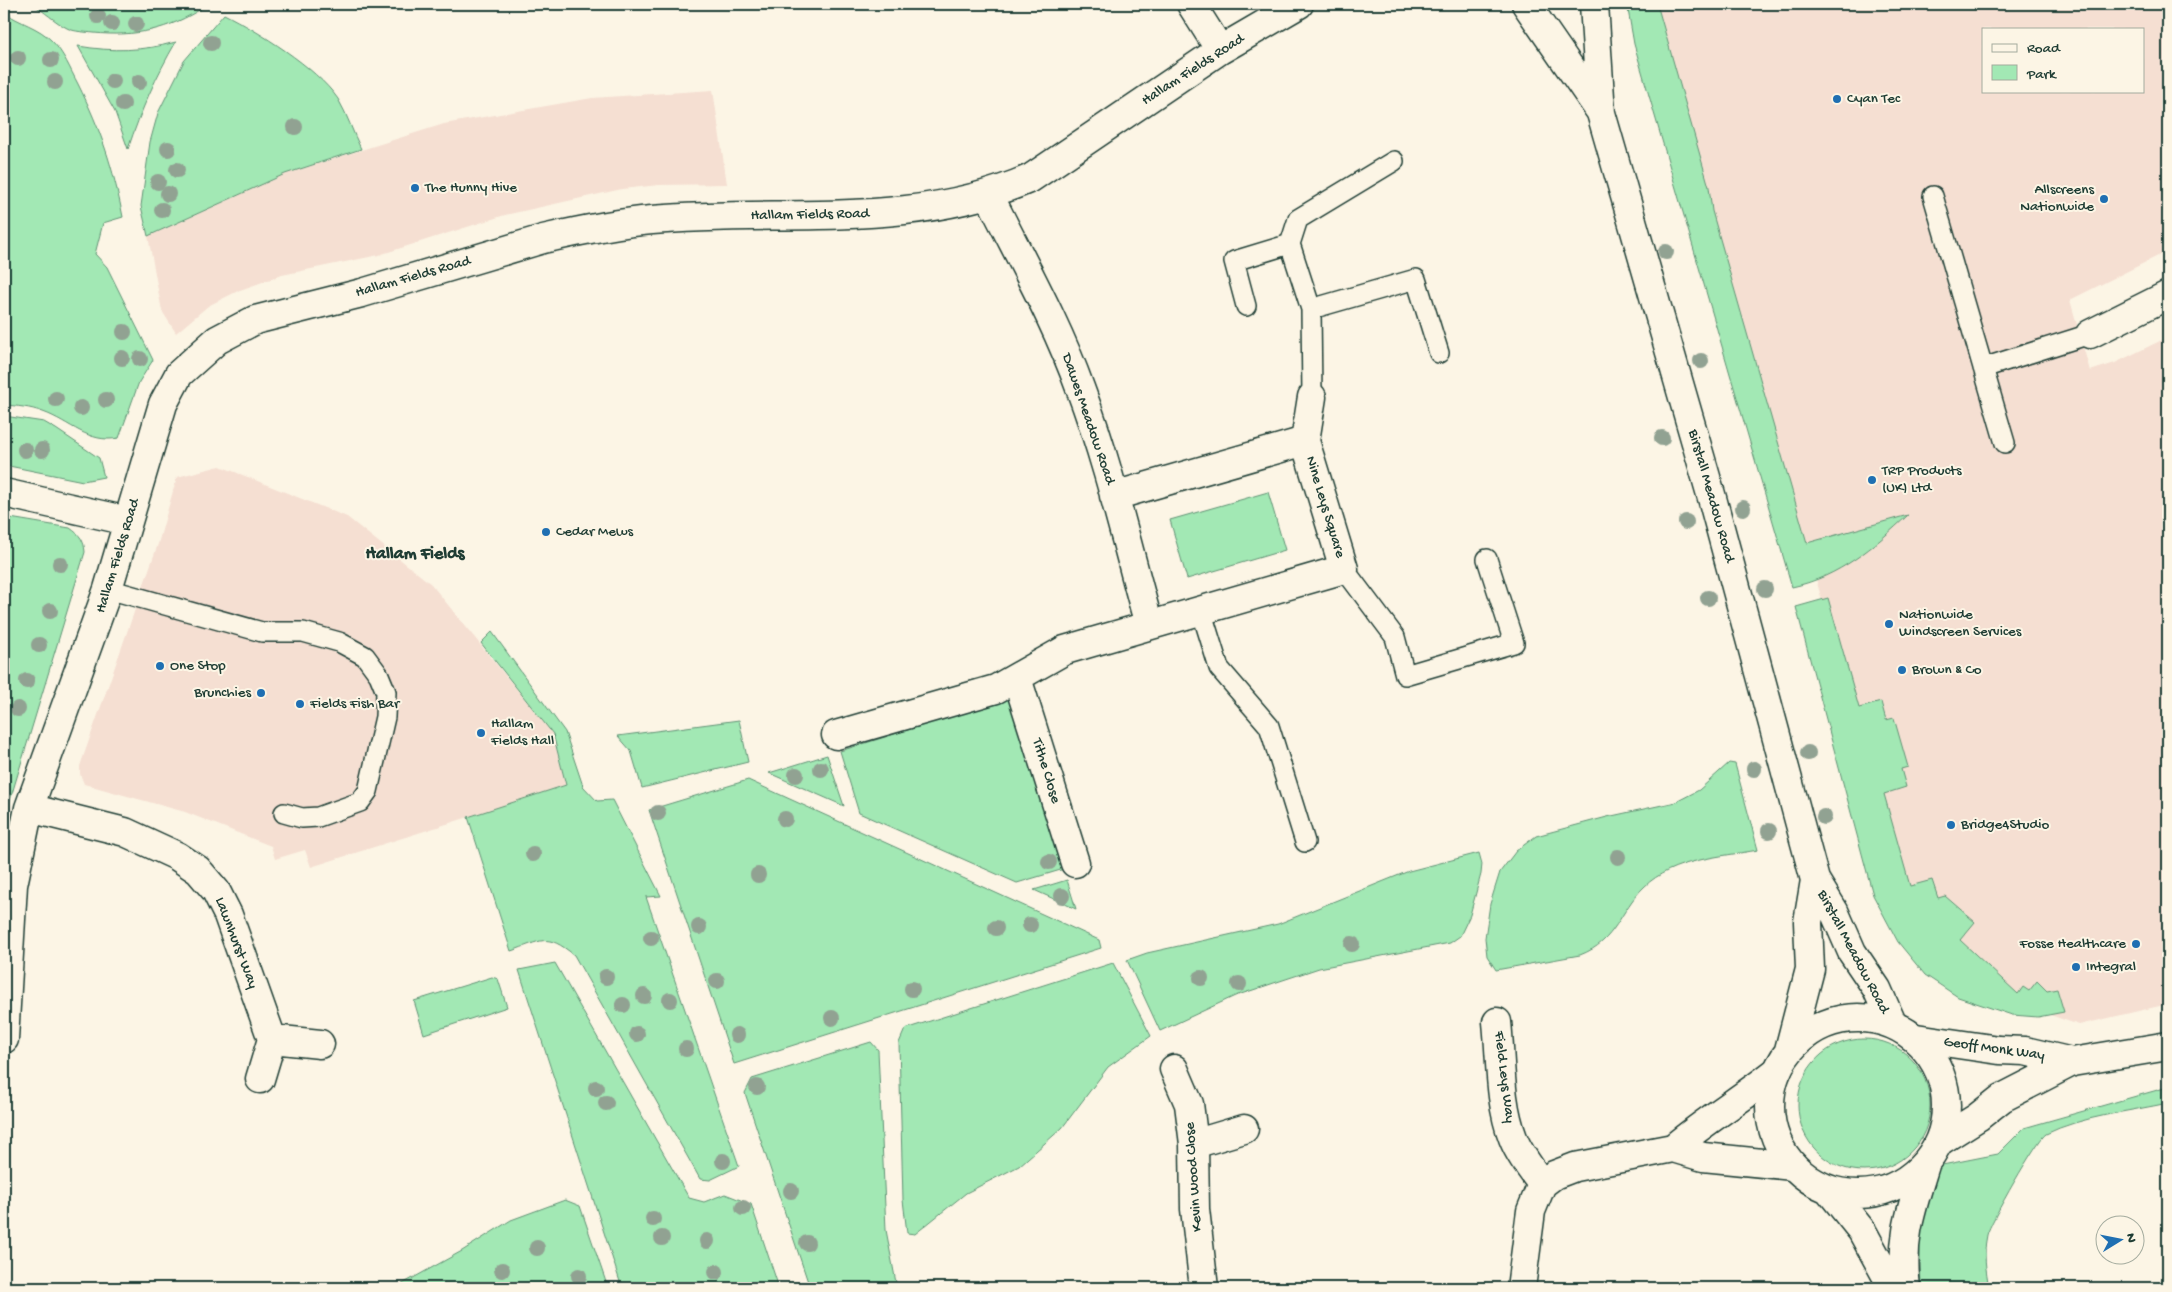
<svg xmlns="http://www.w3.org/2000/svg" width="2172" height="1292" font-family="'Gochi Hand',sans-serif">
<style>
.built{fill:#f5dfd2;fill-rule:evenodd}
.green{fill:#a2e8b4;stroke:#609274}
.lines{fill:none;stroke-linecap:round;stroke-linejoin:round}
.service-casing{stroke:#1f3d34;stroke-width:22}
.minor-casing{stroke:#1f3d34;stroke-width:31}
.tertiary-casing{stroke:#1f3d34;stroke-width:31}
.service{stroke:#fcf5e5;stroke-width:19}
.minor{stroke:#fcf5e5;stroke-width:28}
.tertiary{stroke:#fcf5e5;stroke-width:28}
.tree{fill:#91a292}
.poi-dot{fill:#1f6fb2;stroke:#fcf5e5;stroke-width:2}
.labels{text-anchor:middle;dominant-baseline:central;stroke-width:4;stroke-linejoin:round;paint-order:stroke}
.street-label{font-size:15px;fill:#1f3d34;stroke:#fcf5e5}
.poi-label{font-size:15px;fill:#1f3d34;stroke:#fcf5e5;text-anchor:start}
.quarter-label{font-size:18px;font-weight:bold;fill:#1f3d34;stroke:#fcf5e5}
</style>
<rect width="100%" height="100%" fill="#fcf5e5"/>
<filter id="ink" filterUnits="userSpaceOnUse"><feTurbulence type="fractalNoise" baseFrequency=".02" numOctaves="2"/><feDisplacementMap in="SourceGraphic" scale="10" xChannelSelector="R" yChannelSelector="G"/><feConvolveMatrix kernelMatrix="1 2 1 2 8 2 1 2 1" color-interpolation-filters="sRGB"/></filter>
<g filter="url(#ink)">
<!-- built -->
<path class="built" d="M 1647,4 L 2168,4 L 2168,251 L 2070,300 L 2090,371 L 2115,363 L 2168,337 L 2168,1004 L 2079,1025 L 2013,1002 L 1906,903 L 1783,460 ZM 1983,29 L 2143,29 L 2143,91 L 1983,91 Z
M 713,90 L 727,184 L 659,185 L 622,189 L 505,215 L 379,255 L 282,275 L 240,290 L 208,306 L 176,333 L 162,311 L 148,236 L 285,174 L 444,124 L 592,98 Z
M 220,466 L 347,517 L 431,584 L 553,734 L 566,786 L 311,867 L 305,850 L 275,859 L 271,846 L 185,812 L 84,784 L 80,774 L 80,766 L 158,544 L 177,477 Z"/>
<!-- green -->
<path class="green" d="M 32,4 L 205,4 L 204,7 C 169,30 135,37 94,33 C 86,32 74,32 67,28 C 55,22 44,11 32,4 Z
M 1627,4 L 1657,4 L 1709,187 L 1712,211 L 1807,543 L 1908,515 C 1874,547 1839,577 1792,587 L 1634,44 Z
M 4,12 C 19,23 39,27 52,41 C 64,53 70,69 78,84 C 101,130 113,167 123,217 L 103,223 L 95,254 L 107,267 L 153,360 L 139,382 L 119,438 C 88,444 71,422 43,412 C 30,407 17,406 4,405 Z
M 224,14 C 258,31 316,67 338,99 C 347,114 353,133 361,149 L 285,174 L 148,236 L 141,206 L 150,142 L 158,113 L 184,61 Z
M 176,42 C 156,76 141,110 128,149 L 115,112 L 78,46 C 113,52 142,51 176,42 Z
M 4,416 L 44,422 L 56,429 L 99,458 L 104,477 L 83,481 L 4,465 Z
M 1268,492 L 1285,550 L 1187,579 L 1170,520 Z
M 4,517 L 70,528 C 80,535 84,540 85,552 L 4,820 Z
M 1828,598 L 1859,708 L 1881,702 L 1886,720 L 1894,718 L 1908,767 L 1901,769 L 1906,787 L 1884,794 L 1910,886 L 1932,880 L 1938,898 L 1945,896 L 1975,922 L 1960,940 L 2018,994 L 2023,987 L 2029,991 L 2037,981 L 2047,991 L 2057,989 L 2064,1012 L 2038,1017 L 2012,1015 L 1958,997 L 1925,975 L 1898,942 L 1873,895 L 1796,607 Z
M 492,632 L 565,732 L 583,786 L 597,801 L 612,800 L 661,896 L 646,897 L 739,1166 L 710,1180 L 700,1179 L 574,955 C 546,932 542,941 511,951 L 468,817 L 566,785 L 553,734 L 481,643 Z
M 1010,698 L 1064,869 L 1017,883 L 859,813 L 840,751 Z
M 739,720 L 748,762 L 642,788 L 631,751 L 618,736 Z
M 827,755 L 844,806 L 769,773 Z
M 1729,763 L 1735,764 L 1758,850 C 1720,857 1672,859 1644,887 C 1619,911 1617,941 1580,955 L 1496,970 L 1487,956 L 1485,938 L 1490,904 L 1500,872 L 1516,851 L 1536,836 L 1607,817 L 1676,802 L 1699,790 Z
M 748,780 L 1099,940 L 1101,948 L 734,1064 L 649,810 Z
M 1479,853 L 1482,864 L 1481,874 L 1470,915 L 1460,936 L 1450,943 L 1319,968 L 1235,996 L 1160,1031 L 1127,960 L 1147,953 L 1278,924 L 1409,871 Z
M 1067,880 L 1076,909 L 1034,890 Z
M 555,963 L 689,1198 L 704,1202 L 725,1194 L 751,1204 L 779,1288 L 622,1288 L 519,970 Z
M 1113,963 L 1151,1036 L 1108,1067 L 1062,1128 L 1019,1166 L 966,1193 L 915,1234 L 907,1233 L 903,1200 L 899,1043 L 905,1029 Z
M 492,977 L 498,979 L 507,1007 L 424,1034 L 414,1001 Z
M1798 1105a66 66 0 1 1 132 0a66 66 0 1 1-132 0Z
M 871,1042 L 878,1050 L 886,1230 L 897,1288 L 810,1288 L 745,1093 L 752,1079 Z
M 2168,1087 L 2168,1103 C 2132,1111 2079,1117 2046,1134 C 2038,1138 1989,1224 1987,1235 C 1983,1254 1986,1270 1989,1288 L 1921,1288 L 1917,1170 L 1998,1154 L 2024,1128 Z
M 565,1200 L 580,1206 L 608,1288 L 395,1288 L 462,1251 L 511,1220 Z"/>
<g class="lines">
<!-- service casing -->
<g class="service-casing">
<path id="service" d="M 1933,196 L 2005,443
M 1246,306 L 1234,261 L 1290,244
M 1311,309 L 1290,244 L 1298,219 L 1394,161
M 1983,368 L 2090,334
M 1312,397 L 1311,309 L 1416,279 L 1439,353
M 1344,569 L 1395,637 L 1405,675 L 1514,643 L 1487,559
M 108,589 L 262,632 L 303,632 L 339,642 L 365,656 L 379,675 L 386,692 L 385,717 L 368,791 L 360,802 L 318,817 L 302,818 L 284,813
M 1201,610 L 1219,668 L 1269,726 L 1305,842"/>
</g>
<!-- minor casing -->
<g class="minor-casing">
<path id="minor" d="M 1191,4 L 1220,50
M 989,195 C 1020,258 1056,321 1080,388 C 1109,465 1127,546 1149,625
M 2090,334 L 2168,295
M 1305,441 L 1312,397
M 4,493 L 128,521
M 1017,678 L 1075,863
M 836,735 L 996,689 L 1065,650 L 1344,569 L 1305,441 L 1114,496
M 29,808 L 125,832 L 177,856 L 198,870 L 216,891 L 228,915 L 272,1039 L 260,1079
M 1497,1022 C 1501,1060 1499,1102 1513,1138 C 1519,1154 1531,1169 1542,1184
M 1916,1038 L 1999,1050 L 2025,1051 L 2072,1062
M 4,1039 L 13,885 L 29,808 L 108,589 L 163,404 L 179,374 L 217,340 L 255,320 L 362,293 L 543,239 C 578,231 615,223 652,220 C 779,208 911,231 1031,178 L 1220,50 L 1299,4
M 272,1039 L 320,1044
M 1174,1069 L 1189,1104 L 1194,1144 L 1195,1209 L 1204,1288
M 1940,1141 L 1978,1117 L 2002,1098 L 2072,1062 L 2168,1046
M 1194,1144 L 1244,1129
M 1673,1148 C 1706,1120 1743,1098 1777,1071
M 1521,1288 L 1531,1211 L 1542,1184 L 1554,1175 L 1575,1167 L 1673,1148 L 1703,1157 L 1793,1166"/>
</g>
<!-- tertiary casing -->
<g class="tertiary-casing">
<path id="tertiary" d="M 1526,4 L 1600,111
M 1594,4 L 1601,113 L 1712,498 L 1815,880 L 1834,911 L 1852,952 L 1877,989 L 1892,1023
M1770 1106a88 88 0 1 1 176 0a88 88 0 1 1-176 0Z
M 1789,1050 L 1810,969 L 1808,922 L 1815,880
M 1829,1190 L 1862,1231 L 1893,1288
M 1906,1288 C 1900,1240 1911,1210 1925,1165"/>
</g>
<!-- service -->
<use href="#service" class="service"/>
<!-- minor -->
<use href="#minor" class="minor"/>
<!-- tertiary -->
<use href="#tertiary" class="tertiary"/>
</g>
<!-- trees -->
<g class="tree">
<circle cx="98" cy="16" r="8"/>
<circle cx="112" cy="23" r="8"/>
<circle cx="136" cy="24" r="8"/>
<circle cx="211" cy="43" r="8"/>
<circle cx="18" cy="58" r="8"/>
<circle cx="51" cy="60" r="8"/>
<circle cx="113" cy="81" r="8"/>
<circle cx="55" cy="82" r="8"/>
<circle cx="139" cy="82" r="8"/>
<circle cx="123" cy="104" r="8"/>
<circle cx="295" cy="127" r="8"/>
<circle cx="168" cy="149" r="8"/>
<circle cx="177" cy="170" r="8"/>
<circle cx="158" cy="182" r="8"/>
<circle cx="168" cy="194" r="8"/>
<circle cx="162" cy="210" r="8"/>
<circle cx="1666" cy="252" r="8"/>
<circle cx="124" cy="332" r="8"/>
<circle cx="122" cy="358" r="8"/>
<circle cx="140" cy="359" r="8"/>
<circle cx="1701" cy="361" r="8"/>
<circle cx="56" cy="399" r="8"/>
<circle cx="106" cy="400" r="8"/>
<circle cx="81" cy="408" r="8"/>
<circle cx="1662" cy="438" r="8"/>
<circle cx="25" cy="450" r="8"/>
<circle cx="42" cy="450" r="8"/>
<circle cx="1743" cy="508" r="8"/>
<circle cx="1686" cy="522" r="8"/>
<circle cx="60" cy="564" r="8"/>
<circle cx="1765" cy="589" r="8"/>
<circle cx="1708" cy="598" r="8"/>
<circle cx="50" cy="611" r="8"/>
<circle cx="39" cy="645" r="8"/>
<circle cx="27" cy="681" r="8"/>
<circle cx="18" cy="709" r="8"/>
<circle cx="1808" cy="753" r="8"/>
<circle cx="821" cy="769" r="8"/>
<circle cx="1754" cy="769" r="8"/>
<circle cx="796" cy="775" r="8"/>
<circle cx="658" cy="813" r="8"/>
<circle cx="1824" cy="817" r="8"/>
<circle cx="785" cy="819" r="8"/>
<circle cx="1769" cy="831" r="8"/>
<circle cx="533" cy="854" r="8"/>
<circle cx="1618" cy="857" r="8"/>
<circle cx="1049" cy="862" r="8"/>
<circle cx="758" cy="875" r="8"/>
<circle cx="1062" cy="896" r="8"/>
<circle cx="1030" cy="925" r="8"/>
<circle cx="699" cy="927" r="8"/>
<circle cx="996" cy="928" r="8"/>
<circle cx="651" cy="938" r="8"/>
<circle cx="1352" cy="944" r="8"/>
<circle cx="606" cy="977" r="8"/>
<circle cx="1201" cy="978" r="8"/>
<circle cx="717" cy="981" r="8"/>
<circle cx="1239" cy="984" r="8"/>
<circle cx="912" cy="989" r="8"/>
<circle cx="644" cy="996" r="8"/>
<circle cx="670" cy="1000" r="8"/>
<circle cx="623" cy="1005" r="8"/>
<circle cx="832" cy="1018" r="8"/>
<circle cx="637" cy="1034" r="8"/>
<circle cx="737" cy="1035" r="8"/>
<circle cx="686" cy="1049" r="8"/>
<circle cx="757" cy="1087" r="8"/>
<circle cx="596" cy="1088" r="8"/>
<circle cx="606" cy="1103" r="8"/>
<circle cx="723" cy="1161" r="8"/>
<circle cx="791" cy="1191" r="8"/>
<circle cx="743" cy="1208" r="8"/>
<circle cx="653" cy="1219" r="8"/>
<circle cx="662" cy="1238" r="8"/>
<circle cx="707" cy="1241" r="8"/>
<circle cx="807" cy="1243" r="8"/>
<circle cx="537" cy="1248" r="8"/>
<circle cx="502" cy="1270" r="8"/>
<circle cx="716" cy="1272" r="8"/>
<circle cx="579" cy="1276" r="8"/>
</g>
</g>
<!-- markers -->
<g class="poi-dot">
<circle cx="1837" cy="99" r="5"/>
<circle cx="415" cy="188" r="5"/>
<circle cx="2104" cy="199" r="5"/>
<circle cx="1872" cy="480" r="5"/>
<circle cx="546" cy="532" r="5"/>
<circle cx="1889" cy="624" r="5"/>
<circle cx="160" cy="666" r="5"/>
<circle cx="1902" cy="670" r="5"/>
<circle cx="261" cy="693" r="5"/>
<circle cx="300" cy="704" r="5"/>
<circle cx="481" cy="733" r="5"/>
<circle cx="1951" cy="825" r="5"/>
<circle cx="2136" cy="944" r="5"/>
<circle cx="2076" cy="967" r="5"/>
</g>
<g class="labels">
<!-- street labels -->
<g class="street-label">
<text transform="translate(1193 70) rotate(-33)">Hallam Fields Road</text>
<text transform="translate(810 215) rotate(-1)">Hallam Fields Road</text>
<text transform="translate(413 277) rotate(-16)">Hallam Fields Road</text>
<text transform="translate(1088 419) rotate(71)">Dawes Meadow Road</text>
<text transform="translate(1711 496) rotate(74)">Birstall Meadow Road</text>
<text transform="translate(1325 507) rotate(73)">Nine Leys Square</text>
<text transform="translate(118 556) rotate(-73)">Hallam Fields Road</text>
<text transform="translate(1046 771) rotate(73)">Tithe Close</text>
<text transform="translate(236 943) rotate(69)">Lawnhurst Way</text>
<text transform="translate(1853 952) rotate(62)">Birstall Meadow Road</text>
<text transform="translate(1994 1049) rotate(8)">Geoff Monk Way</text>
<text transform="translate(1504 1077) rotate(83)">Field Leys Way</text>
<text transform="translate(1194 1177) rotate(-94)">Kevin Wood Close</text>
</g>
<!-- poi labels -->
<g class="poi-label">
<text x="1847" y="99">Cyan Tec</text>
<text x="425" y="188">The Hunny Hive</text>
<text x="2094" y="190" text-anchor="end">Allscreens<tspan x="2094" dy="17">Nationwide</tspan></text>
<text x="1882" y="471">TRP Products<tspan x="1882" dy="17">(UK) Ltd</tspan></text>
<text x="556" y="532">Cedar Mews</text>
<text x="1899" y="615">Nationwide<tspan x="1899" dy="17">Windscreen Services</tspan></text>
<text x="170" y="666">One Stop</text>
<text x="1912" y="670">Brown &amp; Co</text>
<text x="251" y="693" text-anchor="end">Brunchies</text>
<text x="310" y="704">Fields Fish Bar</text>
<text x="491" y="724">Hallam<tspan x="491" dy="17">Fields Hall</tspan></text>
<text x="1961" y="825">Bridge4Studio</text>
<text x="2126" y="944" text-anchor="end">Fosse Healthcare</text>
<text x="2086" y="967">Integral</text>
</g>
<!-- quarter labels -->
<g class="quarter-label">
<text x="415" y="554">Hallam Fields</text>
</g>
</g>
<!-- margin -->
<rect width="2172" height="1292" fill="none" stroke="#fcf5e5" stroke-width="20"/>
<rect x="10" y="10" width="2152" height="1272" fill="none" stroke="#1f3d34" stroke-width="2" filter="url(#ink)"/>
<!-- legend -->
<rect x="1982" y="28" width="162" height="65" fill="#fcf5e5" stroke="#a4ab9e"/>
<rect x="1992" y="44" width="25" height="8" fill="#fcf5e5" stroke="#a4ab9e"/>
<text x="2027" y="52" font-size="15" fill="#1f3d34">Road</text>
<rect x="1992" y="65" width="25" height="15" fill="#a2e8b4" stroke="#a4ab9e"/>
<text x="2027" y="78" font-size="15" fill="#1f3d34">Park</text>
<!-- north arrow -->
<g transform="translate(2120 1240) rotate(80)"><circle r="24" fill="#fcf5e5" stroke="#a4ab9e"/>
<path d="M0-4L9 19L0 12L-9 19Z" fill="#1f6fb2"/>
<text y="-8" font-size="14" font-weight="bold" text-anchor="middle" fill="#1f3d34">N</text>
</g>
</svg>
